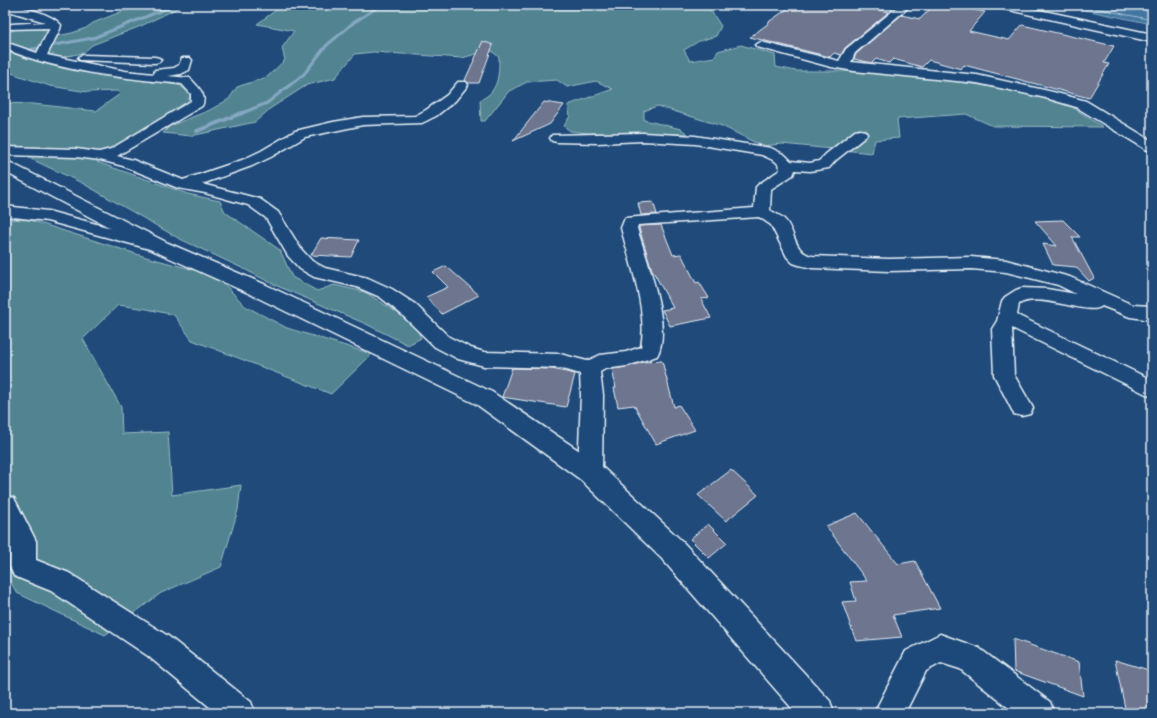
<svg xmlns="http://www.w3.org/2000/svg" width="1157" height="718" font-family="Sriracha,sans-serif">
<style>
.green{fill:#518490;stroke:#9cbac4}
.water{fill:#4376a0;stroke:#85a7c3}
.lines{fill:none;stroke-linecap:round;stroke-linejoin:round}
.shore{stroke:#a6c0d5;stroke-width:1}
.stream-far1{stroke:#85a7c3;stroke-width:3}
.stream{stroke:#85a7c3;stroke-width:4}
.building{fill:#6d758f;stroke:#e8f1f8}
.street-casing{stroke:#e8f1f8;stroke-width:3}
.secondary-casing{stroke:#e8f1f8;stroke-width:3}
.street{fill:#1f4a7a;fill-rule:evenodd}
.secondary{fill:#1f4a7a;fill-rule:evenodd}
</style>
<rect width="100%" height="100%" fill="#1f4a7a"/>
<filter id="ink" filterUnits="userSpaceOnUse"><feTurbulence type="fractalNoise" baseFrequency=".025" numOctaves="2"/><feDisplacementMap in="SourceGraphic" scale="8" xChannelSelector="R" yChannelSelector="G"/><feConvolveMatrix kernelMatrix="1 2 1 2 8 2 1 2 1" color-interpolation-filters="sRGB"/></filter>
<g filter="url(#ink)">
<!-- green -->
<path class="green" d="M 155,5 L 184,5 L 141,26 L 92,45 L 83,53 L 63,57 L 58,66 L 101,76 L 179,85 L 191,94 L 187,104 L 116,147 L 97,162 L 188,194 L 220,201 L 225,212 L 280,250 L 292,277 L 317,291 L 334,285 L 365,292 L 415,324 L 421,338 L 408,345 L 366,324 L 275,285 L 244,269 L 178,238 L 84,184 L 29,158 L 5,149 L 5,103 L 33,104 L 96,111 L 120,94 L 117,91 L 88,92 L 50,86 L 5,71 L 5,33 L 23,27 L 34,27 L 43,29 L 57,36 L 72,33 L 86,28 L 93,23 L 123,11 Z
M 283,5 L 452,5 L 492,9 L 516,5 L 701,5 L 711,11 L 721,26 L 716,36 L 699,41 L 684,50 L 690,61 L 714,57 L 718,51 L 741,45 L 775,55 L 776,67 L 796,71 L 843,71 L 938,79 L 1016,90 L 1072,107 L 1103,127 L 993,126 L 966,114 L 897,119 L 899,138 L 875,140 L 872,153 L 782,144 L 762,146 L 722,126 L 657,106 L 644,111 L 644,120 L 681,129 L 688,134 L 588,133 L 570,131 L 564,126 L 570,116 L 568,105 L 613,89 L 596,81 L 567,87 L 557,80 L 527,82 L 509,91 L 485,121 L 481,121 L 480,100 C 499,92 499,74 499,57 L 490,50 L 462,58 L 373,52 L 355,54 L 335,78 L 307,85 L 271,108 L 255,122 L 191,136 L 163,133 L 170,126 L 210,110 L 229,99 L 237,87 L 267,77 L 285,60 L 282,48 L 294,31 L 257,24 Z
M 5,219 L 30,220 L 146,257 L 217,276 L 245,306 L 287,328 L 372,354 L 331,394 L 192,340 L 174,315 L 147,309 L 118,305 L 83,339 L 121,407 L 122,434 L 168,432 L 172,495 L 241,485 L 238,510 L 221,567 L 161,593 L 105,635 L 17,593 L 5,573 Z"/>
<!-- water -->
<path class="water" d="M 1061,5 L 1135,5 L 1152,8 L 1152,24 Z"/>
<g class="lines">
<!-- shore -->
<path class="shore" d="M 1081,5 L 1152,20"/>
<!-- stream-far1 -->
<path class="stream-far1" d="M 5,54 L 93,38 L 175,5
M 240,114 L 267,103 L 304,74 L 326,46 L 353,23 L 381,5"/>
<!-- stream -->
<path class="stream" d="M 197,131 L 242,113"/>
</g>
<!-- building -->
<path class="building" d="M 793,5 L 859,5 L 889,12 L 845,48 L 841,55 L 834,53 L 830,57 L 750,37 L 769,23 L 767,23 Z
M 934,5 L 951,5 L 985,12 L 969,31 L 1009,40 L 1022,25 L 1114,46 L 1104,63 L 1109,64 L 1089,98 L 964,65 L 961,69 L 929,60 L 922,67 L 893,59 L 889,63 L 876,59 L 872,63 L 854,59 L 856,54 L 901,15 L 920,19 Z
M 483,41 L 493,45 L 479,83 L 468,83 L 465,80 Z
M 544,102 L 564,105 L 550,124 L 513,141 Z
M 653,202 L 657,214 L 641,215 L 638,203 Z
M 1063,220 L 1080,237 L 1072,237 L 1094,278 L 1089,281 L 1076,267 L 1053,265 L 1043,244 L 1057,246 L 1035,221 Z
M 661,225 L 673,255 L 681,254 L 696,283 L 699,282 L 709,298 L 701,299 L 711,318 L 670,326 L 662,310 L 673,308 L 654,273 L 653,273 L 639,228 L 639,226 Z
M 321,238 L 359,240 L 351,257 L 311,255 Z
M 446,266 L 479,295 L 442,314 L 426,297 L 448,287 L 433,272 Z
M 662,361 L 674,407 L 679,405 L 695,430 L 656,444 L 634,405 L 618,407 L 614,388 L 616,388 L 612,369 L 627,367 L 643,362 Z
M 512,368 L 552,369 L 575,374 L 566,407 L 502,397 Z
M 731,470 L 758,495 L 726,521 L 698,495 Z
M 857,513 L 898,564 L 915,561 L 940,608 L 893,615 L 902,637 L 856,641 L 842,602 L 856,601 L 850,582 L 867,581 L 826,526 Z
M 708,524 L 727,543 L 709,558 L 690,539 Z
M 1013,639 L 1079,662 L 1083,696 L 1014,671 Z
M 1115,660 L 1152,671 L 1152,713 L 1126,713 Z"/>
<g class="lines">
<!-- street casing -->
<g class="street-casing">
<path id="street" d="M 5,5 C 19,5 53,14 61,25 L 60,29 L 47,55 L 125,71 L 154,74 L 155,70 L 174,68 L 179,65 L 182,58 L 190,58 L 192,60 L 189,70 L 181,74 L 168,76 L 190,78 C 197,86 208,95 202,106 L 117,156 L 133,160 L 183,180 L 242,160 L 261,151 L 295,131 L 333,122 L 363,117 L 415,116 L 426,110 L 447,95 L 458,82 L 466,82 L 468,85 L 455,101 L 436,116 L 422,123 L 363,125 L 305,137 L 271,157 L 252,166 L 202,184 L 260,199 L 278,212 L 301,249 L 312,261 L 325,268 L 368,278 L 392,289 L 415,304 L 449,337 L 471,348 L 484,352 L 560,354 L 587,361 L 600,355 L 626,352 L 641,347 C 648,311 630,263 621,228 L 625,218 L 754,208 L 756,187 L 759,184 L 780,170 L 778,164 L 775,161 L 762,155 L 695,144 L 643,141 L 597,143 L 557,142 L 552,141 L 550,138 L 552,135 L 643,133 L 695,136 L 771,148 L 785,155 L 791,161 L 810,163 L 819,161 L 826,154 L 855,131 L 860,130 L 865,131 L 867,134 L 865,137 L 836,160 L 829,168 L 810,171 L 795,170 L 793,175 L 771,189 L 770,210 C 774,213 780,215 784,219 C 796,231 793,252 812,256 L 889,259 L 971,257 L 1006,260 L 1070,277 L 1133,305 L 1152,306 L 1152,320 L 1130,317 L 1102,306 C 1089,317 1040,291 1019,304 L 1017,315 L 1152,380 L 1152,397 L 1012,328 L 1014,375 L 1033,408 L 1030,414 L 1022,416 L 1014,414 L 994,375 L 992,329 L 997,321 L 1002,301 L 1005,297 L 1016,290 L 1022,288 L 1047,289 L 1076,294 L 1058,285 L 1006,272 L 971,269 L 889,271 L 812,268 L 799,265 L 793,263 L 787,257 L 771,225 L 759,217 L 638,225 L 637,228 C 646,258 673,328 657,356 L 627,366 L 605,369 L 600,372 L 603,395 L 602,472 L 598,479 L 590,482 L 582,479 L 578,472 L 581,395 L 580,374 L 560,368 L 484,366 L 458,359 L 435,347 L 401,314 L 380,297 L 357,287 L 314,277 L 300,269 L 288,256 L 266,218 L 248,205 L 205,193 L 178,188 L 123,166 L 100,160 L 76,157 L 5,155 L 5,147 L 76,149 L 99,152 L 111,149 L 191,101 L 191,94 L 182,84 C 123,78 61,72 5,49 L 5,42 L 37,53 L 50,28 L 8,29 L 7,27 L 8,25 L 12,24 L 45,22 L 5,10 Z
M 900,5 L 911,5 L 855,53 L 851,62 L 977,75 L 1053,92 L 1086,101 L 1152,141 L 1152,151 L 1147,150 L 1076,107 L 1046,98 L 977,83 L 854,71 L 831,67 L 757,47 L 755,45 L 761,42 L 839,61 L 846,49 Z
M 84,55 L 155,57 L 159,58 L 161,60 L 159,62 L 155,63 L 80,60 L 78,58 L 80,56 Z
M 5,206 L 48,211 L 163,242 L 165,246 L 163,250 L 157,251 L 47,221 L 5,216 Z
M 5,495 L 14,498 L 36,541 L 36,560 L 69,573 L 168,636 L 251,702 L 255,713 L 217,713 L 148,656 L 51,591 L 14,576 L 10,567 L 10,542 L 5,531 Z
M 940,634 L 979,648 L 1050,702 L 1054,713 L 1015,713 L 960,669 L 941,663 L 926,671 L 905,713 L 874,713 L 906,651 Z"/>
</g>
<!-- secondary casing -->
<g class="secondary-casing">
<path id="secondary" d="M 994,5 L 1016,5 L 1152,34 L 1152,42 L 1000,8 Z
M 5,161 L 11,163 L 168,243 L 264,284 L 492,392 L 599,464 L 682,541 L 830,701 L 834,713 L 796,713 L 662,559 L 581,480 L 476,404 L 250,294 L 154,251 L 5,172 Z"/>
</g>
<!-- street -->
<use href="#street" class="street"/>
<!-- secondary -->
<use href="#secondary" class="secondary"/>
</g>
</g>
<!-- margin -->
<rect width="1157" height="718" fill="none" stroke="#1f4a7a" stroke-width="20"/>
<rect x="10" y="10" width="1137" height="698" fill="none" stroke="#e8f1f8" stroke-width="1.5" filter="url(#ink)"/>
</svg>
